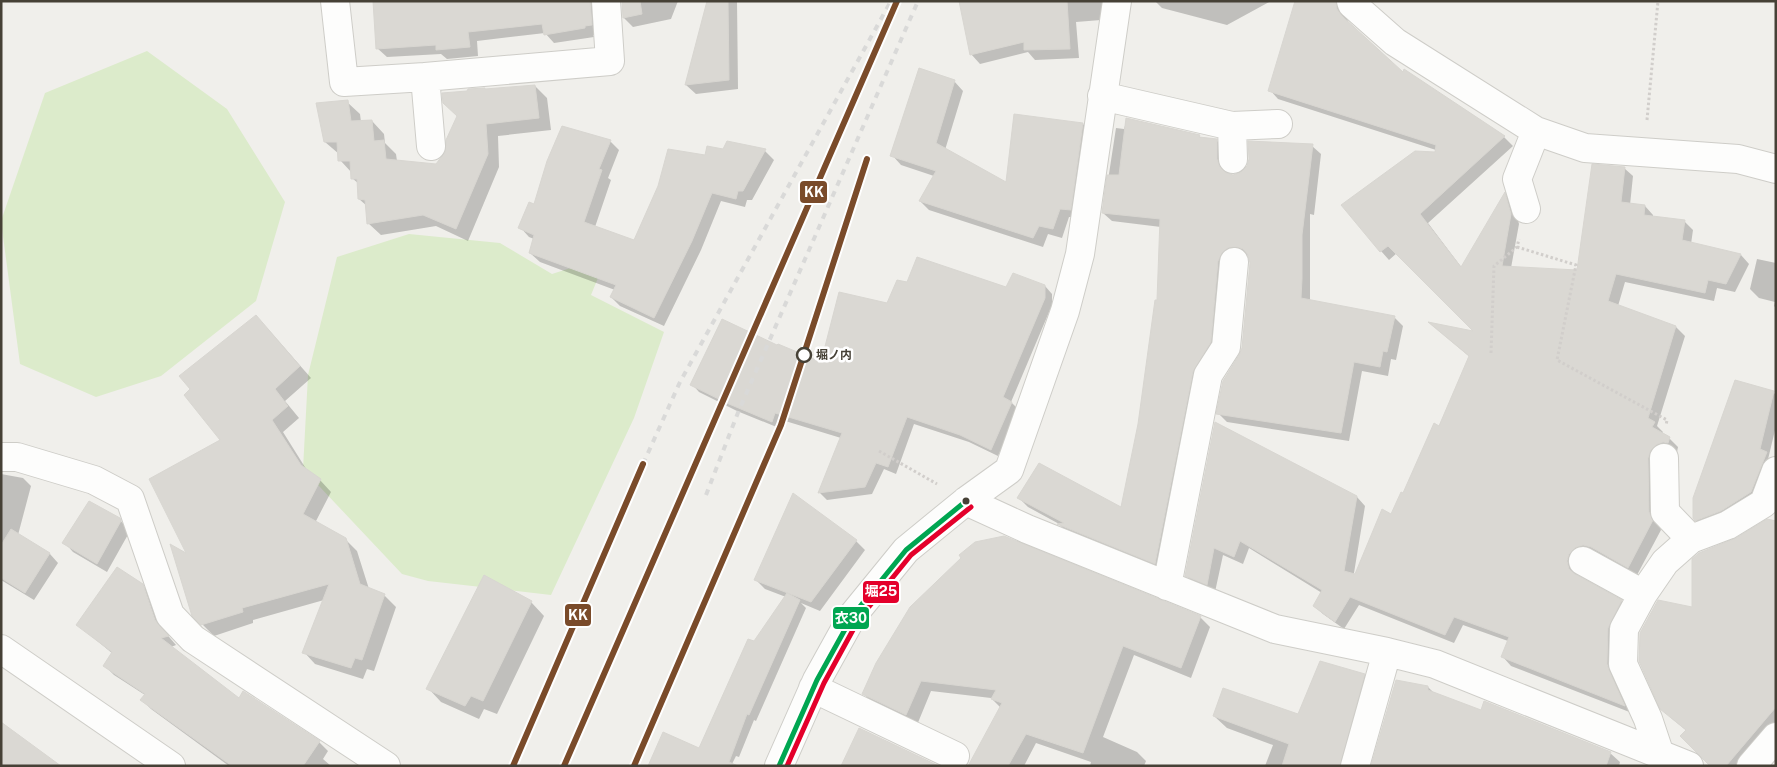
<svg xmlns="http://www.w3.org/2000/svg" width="1777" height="767" font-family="'Public Sans','Noto Sans JP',sans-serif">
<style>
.green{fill:#dcebcb}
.shadow{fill:#0003}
.building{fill:#dad8d3;stroke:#d8d6d1}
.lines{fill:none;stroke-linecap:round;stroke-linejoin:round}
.minor-casing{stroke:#cecdc8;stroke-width:30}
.path{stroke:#d1cecb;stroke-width:3;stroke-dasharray:2.5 2.5;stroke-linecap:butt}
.minor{stroke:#fdfdfc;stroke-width:28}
.rail{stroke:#d9d9d8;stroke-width:4;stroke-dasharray:6 6;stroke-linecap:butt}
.bus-1-casing{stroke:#fff;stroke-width:9}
.bus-2-casing{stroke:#fff;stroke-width:9}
.bus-1{stroke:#00a651;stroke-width:5}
.bus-2{stroke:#e4002b;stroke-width:5}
.rail-1-casing{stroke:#fff;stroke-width:10}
.rail-1{stroke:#7a4b2a;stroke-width:6}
.stop-dot{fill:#fff;stroke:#464136;stroke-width:2.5}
.bus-dot{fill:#464136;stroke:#fff;stroke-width:2}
.labels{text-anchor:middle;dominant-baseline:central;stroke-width:5;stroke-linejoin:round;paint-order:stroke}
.stop-label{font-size:12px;font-weight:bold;fill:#464136;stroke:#fff;text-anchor:start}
.line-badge{stroke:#fff;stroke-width:2}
.badge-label{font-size:14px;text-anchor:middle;font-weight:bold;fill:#fff}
</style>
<rect width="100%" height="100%" fill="#f0efeb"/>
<!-- green -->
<path class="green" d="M 147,51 L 227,109 L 285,202 L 256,301 L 161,376 L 96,397 L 20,364 L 1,221 L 45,93 Z
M 409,234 L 500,243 L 552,274 L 586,263 L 600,273 L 591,295 L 664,332 L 634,418 L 551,595 L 428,581 L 402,574 L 303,469 L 308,375 L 337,257 Z"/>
<!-- shadow -->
<path class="shadow" d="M 374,1 L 603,1 L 600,34 L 593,35 L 594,37 L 554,43 L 545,33 L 477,41 L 478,56 L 447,59 L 441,54 L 387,57 L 377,48 Z
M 623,1 L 678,1 L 671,19 L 633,27 L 624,18 Z
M 709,1 L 737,1 L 738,89 L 696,94 L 686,85 Z
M 981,1 L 1104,1 L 1101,20 L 1076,22 L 1079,58 L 1035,60 L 1028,52 L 980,64 L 971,54 Z
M 1155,1 L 1271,1 L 1227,25 L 1162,8 Z
M 1296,1 L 1340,1 L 1349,24 L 1403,74 L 1404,71 L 1504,137 L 1513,146 L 1428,223 L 1462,268 L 1505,194 L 1513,202 L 1519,224 L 1511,268 L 1579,272 L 1624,168 L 1633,176 L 1630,205 L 1645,206 L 1653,215 L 1653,217 L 1684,221 L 1693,230 L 1691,244 L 1741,255 L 1749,264 L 1735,292 L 1717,288 L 1714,301 L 1625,282 L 1618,306 L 1676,327 L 1685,336 L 1657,426 L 1663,432 L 1662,434 L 1669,438 L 1678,447 L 1677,452 L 1673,451 L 1658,522 L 1661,530 L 1637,575 L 1576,570 L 1577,577 L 1621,601 L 1630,610 L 1632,713 L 1511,666 L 1503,657 L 1508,641 L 1463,625 L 1454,643 L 1359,605 L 1344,629 L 1323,614 L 1314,606 L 1322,593 L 1249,548 L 1243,564 L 1223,555 L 1215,592 L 1195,584 L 1186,575 L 1216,423 L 1357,497 L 1365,506 L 1353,579 L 1392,516 L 1439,427 L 1470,357 L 1431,324 L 1477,333 L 1397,253 L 1389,260 L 1381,251 L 1436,150 L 1278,99 L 1270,90 Z
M 954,81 L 963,91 L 945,150 L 1007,184 L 1083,124 L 1092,133 L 1080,218 L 1069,217 L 1062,238 L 1048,234 L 1043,247 L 929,210 L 920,201 L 934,176 L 901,165 L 892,155 Z
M 535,86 L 547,98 L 551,130 L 498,136 L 499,167 L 468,241 L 436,226 L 381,235 L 368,223 L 367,206 L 359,199 L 359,184 L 352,178 L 352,173 L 340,160 L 339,154 L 325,142 L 347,102 L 360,114 L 361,122 L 372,121 L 384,134 L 385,143 L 396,154 L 397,161 L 437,165 L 486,90 Z
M 1127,119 L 1199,136 L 1202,139 L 1216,140 L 1225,149 L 1227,174 L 1233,176 L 1312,146 L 1321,154 L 1314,215 L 1310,214 L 1310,301 L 1394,317 L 1403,326 L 1396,360 L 1391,359 L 1388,376 L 1362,371 L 1349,441 L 1227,422 L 1218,413 L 1243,349 L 1251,263 L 1250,256 L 1246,255 L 1237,256 L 1219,351 L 1164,572 L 1068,533 L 1060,525 L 1061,525 L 1028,507 L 1019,498 L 1121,509 L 1140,424 L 1158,301 L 1161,227 L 1112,221 L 1103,213 L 1116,128 L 1124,129 Z
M 610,141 L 619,150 L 608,178 L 611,180 L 595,227 L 635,242 L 706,156 L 724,151 L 765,151 L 774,160 L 752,200 L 747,200 L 745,207 L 721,201 L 701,250 L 664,326 L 620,306 L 611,297 L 615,290 L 540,262 L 530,253 L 534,239 L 529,237 L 520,227 L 535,205 Z
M 1757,259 L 1776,263 L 1776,308 L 1774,306 L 1775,302 L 1759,298 L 1750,289 Z
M 908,284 L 1007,288 L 1045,286 L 1052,294 L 1052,305 L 1011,402 L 1019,410 L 998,456 L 969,442 L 914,424 L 896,474 L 884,469 L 872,494 L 827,500 L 820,493 L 841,438 L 782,420 L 779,428 L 737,411 L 699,392 L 692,384 L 778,347 L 822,364 L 888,305 Z
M 267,328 L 311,378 L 285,401 L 299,418 L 283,432 L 308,472 L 320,480 L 331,492 L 315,523 L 345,539 L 357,551 L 369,589 L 384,595 L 396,607 L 374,671 L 367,669 L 363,679 L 315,664 L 304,652 L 324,600 L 253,620 L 253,623 L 214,636 L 193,615 L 189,556 L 222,440 Z
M 1773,392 L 1776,395 L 1776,426 L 1758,501 L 1705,528 L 1694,518 Z
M 1,474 L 23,478 L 31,486 L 18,535 L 50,554 L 58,563 L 34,600 L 1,580 Z
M 119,519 L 130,531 L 107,572 L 73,552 L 64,542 Z
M 856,541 L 865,550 L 820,611 L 801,603 L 806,608 L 756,721 L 754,720 L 739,757 L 736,756 L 731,766 L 699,750 L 754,643 L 786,597 L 765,589 L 756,580 Z
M 142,585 L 152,595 L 164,631 L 176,645 L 171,647 L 240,700 L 319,742 L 328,751 L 323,759 L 331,766 L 229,766 L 151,709 L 142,700 L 145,695 L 114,675 L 105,666 L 113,654 L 77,624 Z
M 531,602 L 544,616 L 497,714 L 484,709 L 479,719 L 441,702 L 428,688 Z
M 1693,609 L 1776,612 L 1776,732 L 1741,766 L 1712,766 L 1687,731 L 1670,717 Z
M 1200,617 L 1210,627 L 1191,678 L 1134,655 L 1103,737 L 1137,752 L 1146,761 L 1144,766 L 1090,766 L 1091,762 L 1036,743 L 1024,766 L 969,766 L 1001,708 L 991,698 L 931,691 L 917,725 L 874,705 L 864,694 Z
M 1364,675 L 1376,687 L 1354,766 L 1265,766 L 1273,745 L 1227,728 L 1214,716 L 1298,716 Z
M 1428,687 L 1434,693 L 1482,711 L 1610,753 L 1620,762 L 1619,766 L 1373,766 Z"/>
<!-- building -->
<path class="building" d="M 373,1 L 590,1 L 592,25 L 585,26 L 585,28 L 544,35 L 542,24 L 468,32 L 470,47 L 436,50 L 436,45 L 376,49 Z
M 622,1 L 640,1 L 642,14 L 623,18 Z
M 707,1 L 728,1 L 729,80 L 685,85 Z
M 959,1 L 1067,1 L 1070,49 L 1024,50 L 1024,42 L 970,55 Z
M 1295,1 L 1336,1 L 1337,9 L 1342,16 L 1403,72 L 1404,69 L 1505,136 L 1420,214 L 1461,267 L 1505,192 L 1511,214 L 1502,266 L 1577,270 L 1592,164 L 1625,167 L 1621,202 L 1645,205 L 1644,215 L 1685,220 L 1682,240 L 1741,254 L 1726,284 L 1708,280 L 1705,293 L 1616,274 L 1608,301 L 1676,326 L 1648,418 L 1655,422 L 1652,427 L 1670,437 L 1668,443 L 1663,442 L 1656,445 L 1651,450 L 1648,458 L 1649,512 L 1653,520 L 1628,568 L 1591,547 L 1583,545 L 1575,548 L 1569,554 L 1567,561 L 1569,569 L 1575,574 L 1622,600 L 1608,628 L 1607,664 L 1609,670 L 1625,706 L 1501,657 L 1509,637 L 1454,617 L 1445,635 L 1350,597 L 1335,622 L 1313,606 L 1322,590 L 1240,541 L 1234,557 L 1214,548 L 1207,585 L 1185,576 L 1215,422 L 1357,496 L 1344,571 L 1355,574 L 1382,509 L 1391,514 L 1401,492 L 1403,493 L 1434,423 L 1439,426 L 1469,356 L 1428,322 L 1473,331 L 1388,246 L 1380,252 L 1341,205 L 1415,151 L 1435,152 L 1436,145 L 1268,91 Z
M 919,68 L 955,80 L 936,143 L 1006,182 L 1014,114 L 1083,123 L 1071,210 L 1060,209 L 1053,229 L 1039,226 L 1033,238 L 919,201 L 936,171 L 890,156 Z
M 535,85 L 539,118 L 486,124 L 488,154 L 456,229 L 423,215 L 367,224 L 365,200 L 358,199 L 357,179 L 351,179 L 350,161 L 338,161 L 337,142 L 324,142 L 316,103 L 348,100 L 351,121 L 372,120 L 374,141 L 384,140 L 386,159 L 436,164 L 445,152 L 446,140 L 457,116 L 443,103 L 442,93 L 467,91 L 468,89 L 485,88 L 485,89 Z
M 1126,118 L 1200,135 L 1199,137 L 1217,139 L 1217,159 L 1220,167 L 1225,172 L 1233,175 L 1241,172 L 1247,166 L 1249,159 L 1248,141 L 1313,144 L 1302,235 L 1302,279 L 1301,298 L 1395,316 L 1387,352 L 1383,351 L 1380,367 L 1354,362 L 1341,433 L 1216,414 L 1223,381 L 1239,355 L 1242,348 L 1250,263 L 1248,255 L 1243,249 L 1236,247 L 1228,248 L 1222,253 L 1218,261 L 1211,342 L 1193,372 L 1155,564 L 1057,524 L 1064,523 L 1017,498 L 1039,463 L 1121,507 L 1138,424 L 1155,300 L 1157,300 L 1160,219 L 1102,213 L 1107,175 L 1119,175 Z
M 562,126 L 611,140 L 599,169 L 602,170 L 584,222 L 634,240 L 658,186 L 668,149 L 705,155 L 707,146 L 723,149 L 727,141 L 766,149 L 743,191 L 738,191 L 736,199 L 712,193 L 692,241 L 654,318 L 610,297 L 616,285 L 529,253 L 534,235 L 518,228 L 529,202 L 534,204 L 547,161 Z
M 917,257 L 1006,287 L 1013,273 L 1045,285 L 1045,298 L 1003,397 L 1012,402 L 991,450 L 960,435 L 907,417 L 888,467 L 876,463 L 865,487 L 818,493 L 842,433 L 775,413 L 772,422 L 729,404 L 690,385 L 722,319 L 777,345 L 778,344 L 821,362 L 839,292 L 887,303 L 897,280 L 907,282 Z
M 256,315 L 300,366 L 275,389 L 288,406 L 272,420 L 301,465 L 321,479 L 303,514 L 346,538 L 360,584 L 385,594 L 362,660 L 355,658 L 351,668 L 302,653 L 329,584 L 242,608 L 243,612 L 201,625 L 192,616 L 170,544 L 186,553 L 149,479 L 220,440 L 184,395 L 190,389 L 179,376 Z
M 1735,380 L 1774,391 L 1760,449 L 1767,452 L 1751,492 L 1721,511 L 1695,521 L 1693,518 L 1693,498 Z
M 793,493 L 857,540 L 811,602 L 754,580 Z
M 89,501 L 120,518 L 121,521 L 97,564 L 62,543 Z
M 1767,519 L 1776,521 L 1776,707 L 1726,766 L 1710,766 L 1680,736 L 1686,730 L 1660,709 L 1639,661 L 1640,633 L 1658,600 L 1692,607 L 1692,559 L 1699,553 L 1736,538 Z
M 11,529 L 50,553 L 25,593 L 1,578 L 1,545 Z
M 1004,536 L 1201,616 L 1181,668 L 1123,646 L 1083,753 L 1026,734 L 1008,766 L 968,766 L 1002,703 L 991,699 L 996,690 L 921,681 L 906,715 L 862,694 L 876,663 L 910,607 L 961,558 L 959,555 L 975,542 Z
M 117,567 L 143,584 L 155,620 L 169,636 L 161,638 L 239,698 L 243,691 L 320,741 L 303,766 L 232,766 L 140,700 L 145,694 L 103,666 L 112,652 L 76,625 Z
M 484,575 L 532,601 L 483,701 L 471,696 L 465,706 L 426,689 Z
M 787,593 L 800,600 L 749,715 L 747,714 L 729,762 L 738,766 L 648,766 L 663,732 L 699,748 L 748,639 L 754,641 Z
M 1320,661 L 1365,674 L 1340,766 L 1282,766 L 1289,744 L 1213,716 L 1223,688 L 1298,714 Z
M 1396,680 L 1428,686 L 1428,690 L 1481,710 L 1484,701 L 1611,752 L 1606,766 L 1371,766 Z
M 1,722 L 61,766 L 1,766 Z
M 859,728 L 939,766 L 841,766 Z"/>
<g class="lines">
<!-- minor casing -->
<g class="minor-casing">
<path id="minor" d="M 335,1 L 344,82 L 425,77 L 610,61 L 606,1
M 1351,1 L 1352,4 L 1395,42 L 1536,131 L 1585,148 L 1738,159 L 1776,169
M 425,77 L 431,146
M 1102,96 L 1232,126 L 1278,124
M 1232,126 L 1233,159
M 1526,209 L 1517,179 L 1536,131
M 1,457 L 17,457 L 94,480 L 130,499 L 170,615 L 193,639 L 386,766
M 1664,458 L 1665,512 L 1691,539
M 966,501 L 1027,529 L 1275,629 L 1387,652 L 1435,664 L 1689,766
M 1583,561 L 1643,594
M 1167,586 L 1208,375 L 1226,347 L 1234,262
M 1,649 L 171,766
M 813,688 L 955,756
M 1660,755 L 1648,719 L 1623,664 L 1624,629 L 1643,594 L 1665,562 L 1691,539 L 1728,525 L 1764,503 L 1776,471
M 779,766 L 817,680 L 853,615 L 906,550 L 966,501 L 1009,470 L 1065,311 L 1080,254 L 1117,1
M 1355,766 L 1387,652
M 1751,766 L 1776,737"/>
</g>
<!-- path -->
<path class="path" d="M 1647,120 L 1658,1
M 1517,247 L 1576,265 L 1557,360 L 1667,420 L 1666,426
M 1491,353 L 1494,266 L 1517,247 L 1519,239
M 879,451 L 937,484"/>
<!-- minor -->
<use href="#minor" class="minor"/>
<!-- rail -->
<path class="rail" d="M 643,464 L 680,382 L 891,1
M 706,495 L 739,410 L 918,1"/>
<!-- bus-1 casing -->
<g class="bus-1-casing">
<path id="bus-1" d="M 779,766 L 817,680 L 853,615 L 906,550 L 966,501"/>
</g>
<!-- bus-2 casing -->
<g class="bus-2-casing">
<path id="bus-2" d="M 787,766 L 824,683 L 859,619 L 911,555 L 971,507"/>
</g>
<!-- bus-1 -->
<use href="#bus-1" class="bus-1"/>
<!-- bus-2 -->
<use href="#bus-2" class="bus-2"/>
<!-- rail-1 casing -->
<g class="rail-1-casing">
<path id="rail-1" d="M 513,766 L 643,464
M 564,766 L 897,1
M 634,766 L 781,425 L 867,159"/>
</g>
<!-- rail-1 -->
<use href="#rail-1" class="rail-1"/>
</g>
<!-- markers -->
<circle class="stop-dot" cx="804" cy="355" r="7"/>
<circle class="bus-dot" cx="966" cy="501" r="4.5"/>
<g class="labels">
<!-- stop labels -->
<g class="stop-label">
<text x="816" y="355">堀ノ内</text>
</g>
</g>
<g class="line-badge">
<rect x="799" y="180" width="29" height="24" rx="5" fill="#7a4b2a"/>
<rect x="862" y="580" width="38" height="24" rx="5" fill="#e4002b"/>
<rect x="564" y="603" width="28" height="24" rx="5" fill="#7a4b2a"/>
<rect x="832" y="606" width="38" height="24" rx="5" fill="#00a651"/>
</g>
<g class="badge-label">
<text x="814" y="197">KK</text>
<text x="881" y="596">堀25</text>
<text x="578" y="620">KK</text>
<text x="851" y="623">衣30</text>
</g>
<!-- border -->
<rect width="1777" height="767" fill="none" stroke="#464136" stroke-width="5"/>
</svg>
